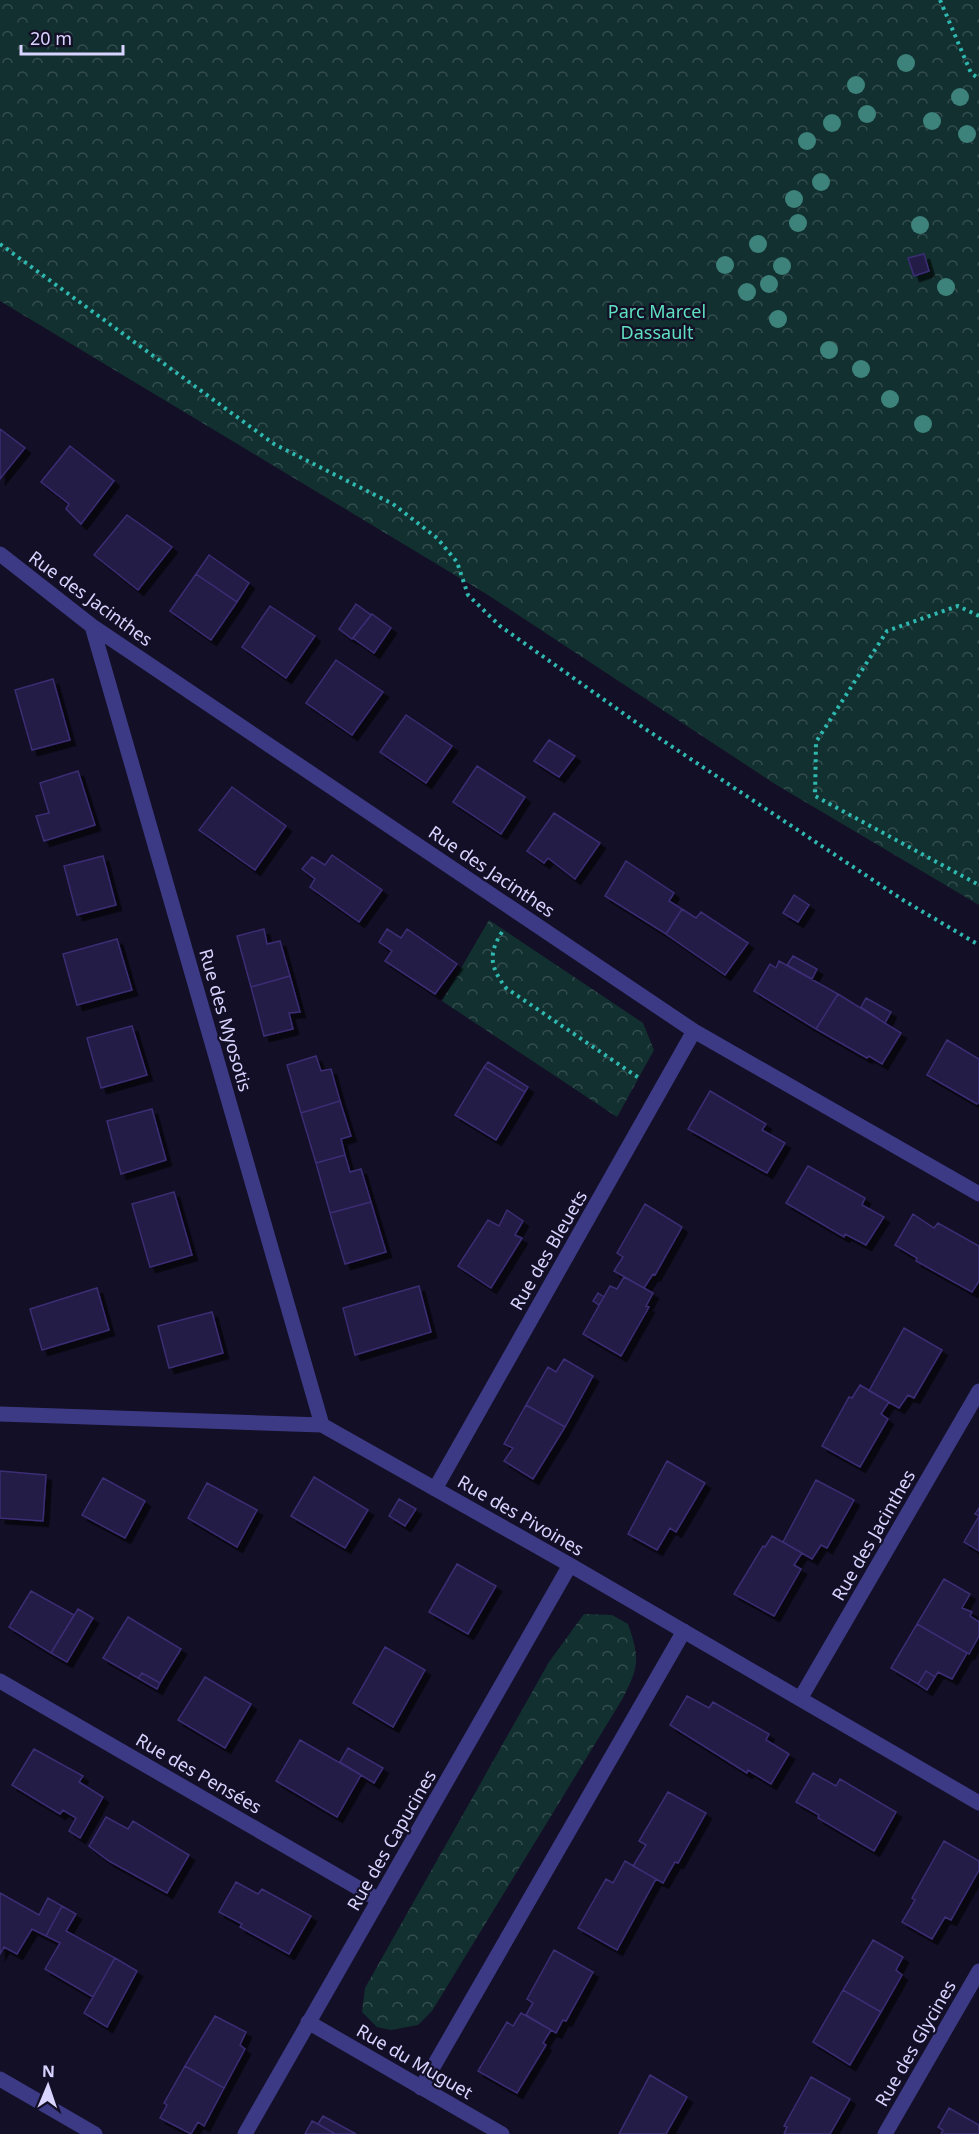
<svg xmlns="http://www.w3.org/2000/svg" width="979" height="2134" font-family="'Noto Sans',sans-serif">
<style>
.park{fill:url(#park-crowns)}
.building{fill:#241b47;stroke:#3b2d73;stroke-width:1.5;filter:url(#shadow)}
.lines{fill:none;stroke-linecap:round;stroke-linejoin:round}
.path{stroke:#2fb8b0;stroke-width:4;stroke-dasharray:3 4.5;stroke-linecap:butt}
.minor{stroke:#3d3a85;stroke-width:15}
.tree{fill:#3d827b}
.labels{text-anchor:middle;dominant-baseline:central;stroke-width:4.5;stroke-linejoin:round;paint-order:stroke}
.park-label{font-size:18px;fill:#5fe0c0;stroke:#130f26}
.street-label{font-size:18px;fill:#d9d4ff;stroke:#130f26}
</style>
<defs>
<pattern id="park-crowns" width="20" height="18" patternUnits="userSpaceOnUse" patternTransform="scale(1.5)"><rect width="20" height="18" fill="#12302f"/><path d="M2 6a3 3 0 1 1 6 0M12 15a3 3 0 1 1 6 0" fill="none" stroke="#344d4e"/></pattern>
<filter id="shadow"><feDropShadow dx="5.5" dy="5.5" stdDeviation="0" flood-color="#0009"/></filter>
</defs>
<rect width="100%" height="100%" fill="#130f26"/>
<!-- park -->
<path class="park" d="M 0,0 L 979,0 L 979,905 L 775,784 L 488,595 L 0,301 Z
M 489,920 L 643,1023 L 654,1050 L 617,1117 L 442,1001 Z
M 584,1614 L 612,1615 L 628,1624 C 640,1659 639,1666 623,1698 L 432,2011 L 418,2025 L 391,2030 L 377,2027 L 362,2012 L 365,1988 L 549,1662 Z"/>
<!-- building -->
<path class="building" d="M 924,254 L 929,271 L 914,276 L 908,258 Z
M 0,429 L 25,448 L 0,479 Z
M 70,446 L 114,481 L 81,524 L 66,509 L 69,504 L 41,482 Z
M 127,515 L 172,547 L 138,590 L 94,555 Z
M 209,555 L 249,583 L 237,602 L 196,574 Z
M 196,574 L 237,602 L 211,640 L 170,611 Z
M 356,604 L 371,615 L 352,639 L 339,629 Z
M 270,606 L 315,636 L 286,678 L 242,647 Z
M 372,614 L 391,628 L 374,653 L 353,638 Z
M 336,660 L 383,692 L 352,735 L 306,703 Z
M 53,679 L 70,740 L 32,750 L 15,690 Z
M 406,715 L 452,746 L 426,783 L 380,752 Z
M 549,740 L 575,756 L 559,777 L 534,761 Z
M 477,766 L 525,797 L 501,834 L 453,802 Z
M 78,771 L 95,825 L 44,841 L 36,816 L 49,813 L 40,783 Z
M 232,787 L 286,826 L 255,870 L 199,830 Z
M 554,813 L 600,843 L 575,879 L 548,858 L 544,863 L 527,851 Z
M 332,855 L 382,890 L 359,922 L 310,887 L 315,879 L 302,869 L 312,857 L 325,865 Z
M 103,856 L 116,905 L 77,915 L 64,866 Z
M 626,861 L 674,893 L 669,901 L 682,909 L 666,934 L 605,896 Z
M 794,895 L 809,905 L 798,922 L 783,913 Z
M 682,909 L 696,918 L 701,912 L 748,943 L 725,975 L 666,934 Z
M 264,929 L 267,944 L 280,941 L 290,976 L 251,987 L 237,936 Z
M 387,929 L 401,938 L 407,929 L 457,964 L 435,994 L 385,961 L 392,951 L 379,942 Z
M 117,939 L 132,990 L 77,1005 L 63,954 Z
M 793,956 L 817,969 L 812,979 L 787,965 Z
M 779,961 L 838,994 L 816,1029 L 754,991 L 770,964 L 776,968 Z
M 290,976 L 300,1012 L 289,1013 L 293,1029 L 264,1036 L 251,987 Z
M 838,994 L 901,1033 L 882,1064 L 869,1056 L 867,1058 L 816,1029 Z
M 866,998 L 891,1012 L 885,1023 L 861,1007 Z
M 132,1026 L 147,1075 L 101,1088 L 87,1038 Z
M 947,1040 L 979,1059 L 979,1102 L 977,1104 L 927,1075 Z
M 316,1056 L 321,1071 L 331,1069 L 340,1101 L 301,1113 L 287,1065 Z
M 488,1062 L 528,1087 L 525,1092 L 484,1067 Z
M 484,1067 L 525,1092 L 496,1140 L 455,1115 Z
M 710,1091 L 766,1124 L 762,1130 L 785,1143 L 767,1173 L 688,1129 Z
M 340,1101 L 351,1136 L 341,1139 L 345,1155 L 316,1163 L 301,1113 Z
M 152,1109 L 166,1160 L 121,1174 L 107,1121 Z
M 345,1155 L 350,1172 L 361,1169 L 371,1202 L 330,1213 L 316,1163 Z
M 808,1166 L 865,1198 L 862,1205 L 884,1217 L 866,1245 L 845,1234 L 844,1237 L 786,1203 Z
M 174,1192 L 192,1255 L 150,1267 L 132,1204 Z
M 371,1202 L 386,1252 L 345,1264 L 330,1213 Z
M 645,1204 L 682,1227 L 655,1275 L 653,1274 L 644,1288 L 614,1271 L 623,1257 L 617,1253 Z
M 507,1210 L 523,1221 L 515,1235 L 522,1238 L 491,1288 L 458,1266 L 488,1220 L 499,1226 Z
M 913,1214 L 934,1228 L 938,1223 L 979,1246 L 979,1281 L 972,1292 L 916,1261 L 917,1258 L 895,1245 Z
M 624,1277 L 653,1293 L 646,1306 L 649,1307 L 621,1356 L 583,1334 L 610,1286 L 617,1289 Z
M 419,1286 L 431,1332 L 355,1355 L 343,1308 Z
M 97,1288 L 109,1330 L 42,1350 L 30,1309 Z
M 598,1293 L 604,1297 L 599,1305 L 593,1301 Z
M 212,1312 L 223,1353 L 169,1368 L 158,1326 Z
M 904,1328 L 942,1350 L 914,1398 L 908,1395 L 899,1408 L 869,1391 Z
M 564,1359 L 593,1376 L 565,1427 L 526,1405 L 548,1367 L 556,1372 Z
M 860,1385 L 889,1402 L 881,1414 L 888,1419 L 860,1467 L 822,1446 L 849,1397 L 852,1398 Z
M 526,1405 L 565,1427 L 533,1479 L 504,1461 L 513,1448 L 504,1444 Z
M 667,1461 L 705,1483 L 676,1532 L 670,1528 L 657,1550 L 628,1534 Z
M 0,1471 L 46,1475 L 43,1521 L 0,1518 Z
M 314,1477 L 368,1510 L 345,1548 L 291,1516 Z
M 103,1478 L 145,1501 L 125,1538 L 82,1515 Z
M 816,1480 L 854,1500 L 827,1548 L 821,1545 L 812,1559 L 783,1542 Z
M 207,1483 L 257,1510 L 237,1547 L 188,1518 Z
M 399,1499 L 416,1509 L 405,1526 L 389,1516 Z
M 979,1508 L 979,1551 L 964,1542 L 979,1516 L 975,1514 Z
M 772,1536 L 802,1553 L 794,1565 L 801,1569 L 774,1616 L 734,1594 L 763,1546 L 765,1547 Z
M 457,1564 L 496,1586 L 468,1634 L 429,1612 Z
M 944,1579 L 970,1594 L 962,1608 L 972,1612 L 970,1616 L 979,1622 L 979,1636 L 969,1654 L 917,1624 Z
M 31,1591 L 74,1615 L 51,1653 L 9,1627 Z
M 78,1609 L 93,1618 L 67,1662 L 51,1653 Z
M 128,1617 L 181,1649 L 160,1683 L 142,1673 L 138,1678 L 103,1658 Z
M 917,1624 L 967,1653 L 952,1679 L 938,1672 L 935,1677 L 926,1671 L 918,1684 L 891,1668 Z
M 385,1647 L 425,1670 L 393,1727 L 353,1703 Z
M 926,1671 L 935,1677 L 927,1690 L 918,1684 Z
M 142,1673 L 160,1683 L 157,1689 L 138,1678 Z
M 205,1677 L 251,1704 L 225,1748 L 178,1720 Z
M 687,1696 L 709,1708 L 713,1702 L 769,1734 L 766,1740 L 789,1754 L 771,1784 L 748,1770 L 747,1773 L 670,1725 Z
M 300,1740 L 361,1775 L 337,1817 L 276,1781 Z
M 348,1748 L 383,1768 L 374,1783 L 340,1762 Z
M 34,1749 L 83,1776 L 79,1782 L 103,1797 L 80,1838 L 69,1831 L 76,1818 L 63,1810 L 60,1814 L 12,1785 Z
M 813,1773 L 836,1786 L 840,1779 L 896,1812 L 874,1851 L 818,1818 L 819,1815 L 796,1802 Z
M 668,1792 L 706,1813 L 678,1863 L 675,1862 L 663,1883 L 633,1866 L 646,1845 L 639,1841 Z
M 106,1817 L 128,1829 L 133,1821 L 189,1855 L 167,1893 L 109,1861 L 89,1846 Z
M 944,1841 L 979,1861 L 979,1870 L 951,1920 L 945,1917 L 932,1939 L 902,1922 L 915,1900 L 912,1898 Z
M 625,1861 L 656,1879 L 617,1950 L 578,1928 L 606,1879 L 613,1883 Z
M 236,1882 L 258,1894 L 262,1889 L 311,1916 L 289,1954 L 240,1927 L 242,1924 L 219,1912 Z
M 0,1893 L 39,1915 L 48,1898 L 62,1906 L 46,1936 L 32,1929 L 17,1954 L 4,1947 L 0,1954 Z
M 62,1906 L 76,1914 L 66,1931 L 115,1958 L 93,1997 L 45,1969 L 60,1943 L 46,1936 Z
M 873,1940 L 903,1957 L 896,1970 L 902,1975 L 881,2012 L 843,1990 Z
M 554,1950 L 593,1972 L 566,2021 L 563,2020 L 556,2033 L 526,2015 L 533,2003 L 527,1999 Z
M 115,1958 L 137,1971 L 107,2027 L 84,2013 Z
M 843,1990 L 881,2012 L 850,2065 L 813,2042 Z
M 521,2013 L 551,2030 L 543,2043 L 546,2045 L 517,2093 L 478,2071 L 507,2022 L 513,2026 Z
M 215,2016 L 246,2032 L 240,2045 L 245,2049 L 224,2088 L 185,2066 Z
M 185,2066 L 224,2088 L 204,2126 L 198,2122 L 191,2134 L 160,2118 L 167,2105 L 164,2103 Z
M 650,2075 L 687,2097 L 666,2134 L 619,2134 Z
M 811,2077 L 850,2099 L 830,2134 L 784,2134 L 787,2127 L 784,2126 Z
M 949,2108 L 979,2125 L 979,2134 L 941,2134 L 943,2130 L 938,2127 Z
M 323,2116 L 356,2134 L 335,2134 L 318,2124 Z
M 312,2121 L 318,2124 L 335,2134 L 305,2134 Z"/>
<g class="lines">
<!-- path -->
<path class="path" d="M 940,0 L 971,73 L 979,79
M 0,244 L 274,444 L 393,504 L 437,538 L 457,562 L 468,595 L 500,626 L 644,728 L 903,900 L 979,945
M 979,616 L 958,606 L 887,631 L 816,742 L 815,796 L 979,885
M 502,932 C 488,954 490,967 506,988 L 639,1078"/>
<!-- minor -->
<path class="minor" d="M 0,554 L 92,626 L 694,1031 L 979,1194
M 92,626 L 322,1425
M 0,1414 L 322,1425 L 570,1565 L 979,1803
M 435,1489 L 694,1031
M 0,1681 L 379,1900
M 800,1699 L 979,1391
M 308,2022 L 502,2134
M 0,2079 L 95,2134
M 421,2088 L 684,1631
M 245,2134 L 570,1565
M 885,2134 L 979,1971"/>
</g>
<!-- trees -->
<g class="tree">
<circle cx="906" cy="63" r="9"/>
<circle cx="856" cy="85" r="9"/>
<circle cx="960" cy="97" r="9"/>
<circle cx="867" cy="114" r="9"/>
<circle cx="932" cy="121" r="9"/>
<circle cx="832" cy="123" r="9"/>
<circle cx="967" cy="134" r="9"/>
<circle cx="807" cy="141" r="9"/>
<circle cx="821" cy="182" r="9"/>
<circle cx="794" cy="199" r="9"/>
<circle cx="798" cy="223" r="9"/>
<circle cx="920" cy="225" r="9"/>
<circle cx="758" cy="244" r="9"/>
<circle cx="725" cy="265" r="9"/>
<circle cx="782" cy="266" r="9"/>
<circle cx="769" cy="284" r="9"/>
<circle cx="946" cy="287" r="9"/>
<circle cx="747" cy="292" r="9"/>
<circle cx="778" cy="319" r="9"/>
<circle cx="829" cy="350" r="9"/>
<circle cx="861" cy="369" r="9"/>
<circle cx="890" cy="399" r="9"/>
<circle cx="923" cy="424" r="9"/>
</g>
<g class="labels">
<!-- park labels -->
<g class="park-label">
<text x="657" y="311">Parc Marcel<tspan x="657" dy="21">Dassault</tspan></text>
</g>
<!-- street labels -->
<g class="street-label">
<text transform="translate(91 598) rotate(36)">Rue des Jacinthes</text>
<text transform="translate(492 871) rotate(34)">Rue des Jacinthes</text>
<text transform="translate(226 1020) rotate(74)">Rue des Myosotis</text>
<text transform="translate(548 1250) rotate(-60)">Rue des Bleuets</text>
<text transform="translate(521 1515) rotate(30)">Rue des Pivoines</text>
<text transform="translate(873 1535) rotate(-60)">Rue des Jacinthes</text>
<text transform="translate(199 1773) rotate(30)">Rue des Pensées</text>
<text transform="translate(391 1840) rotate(-60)">Rue des Capucines</text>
<text transform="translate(915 2043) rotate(-60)">Rue des Glycines</text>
<text transform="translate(415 2061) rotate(30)">Rue du Muguet</text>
</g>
</g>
<!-- north arrow -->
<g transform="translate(48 2086) rotate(2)" stroke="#130f26" stroke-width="4.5" paint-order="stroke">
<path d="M0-4.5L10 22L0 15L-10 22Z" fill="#d9d4ff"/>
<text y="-9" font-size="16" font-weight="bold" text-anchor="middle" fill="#d9d4ff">N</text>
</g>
<!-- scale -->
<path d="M21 45v9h102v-9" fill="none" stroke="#d9d4ff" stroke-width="3"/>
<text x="30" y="45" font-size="18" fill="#d9d4ff" stroke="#130f26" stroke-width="4.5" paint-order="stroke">20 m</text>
</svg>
